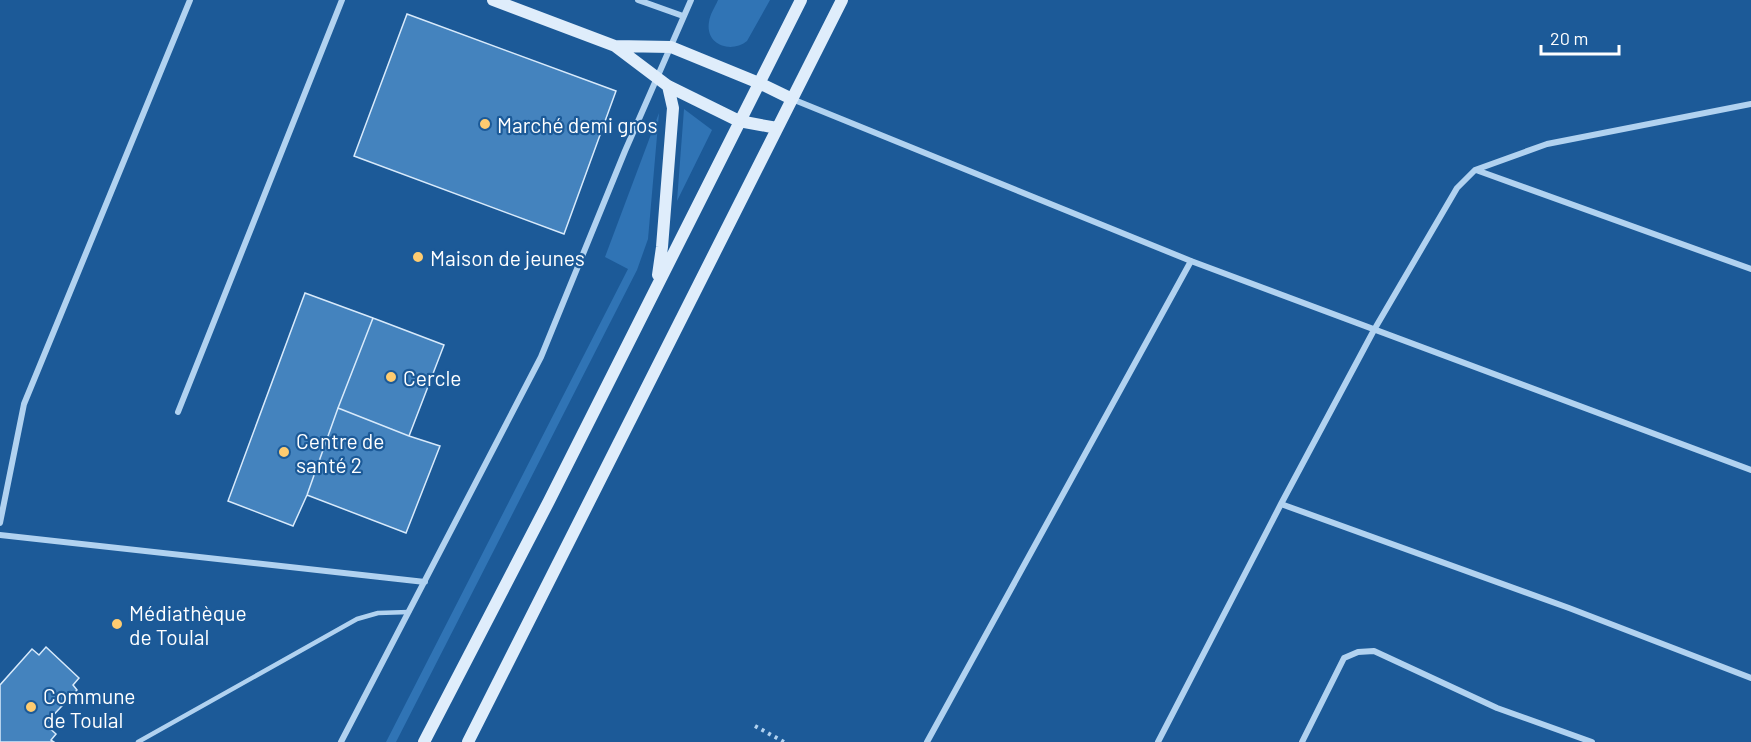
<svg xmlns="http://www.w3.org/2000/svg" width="1751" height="742" font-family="Barlow,sans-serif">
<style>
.green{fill:#3074b5}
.building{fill:#4483be;stroke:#d8eafb;stroke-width:1.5}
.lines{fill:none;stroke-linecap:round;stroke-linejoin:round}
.path{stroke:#b1d2f0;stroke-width:4;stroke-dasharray:3 4.5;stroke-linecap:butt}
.service{stroke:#b1d2f0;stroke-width:4.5}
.minor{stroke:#b1d2f0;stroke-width:6}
.secondary{stroke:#dfedfb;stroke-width:12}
.poi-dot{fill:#ffcc70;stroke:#1c5a98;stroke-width:2}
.labels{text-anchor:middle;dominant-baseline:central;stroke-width:4.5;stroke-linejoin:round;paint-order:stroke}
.poi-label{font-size:21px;fill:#fff;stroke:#1c5a98;text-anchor:start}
</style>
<rect width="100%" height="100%" fill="#1c5a98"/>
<!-- green -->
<path class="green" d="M 718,0 L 770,0 L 747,41 C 731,54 705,45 709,22 C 710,14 715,7 718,0 Z
M 684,109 L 712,130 L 677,201 Z
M 659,113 L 648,239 L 637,270 L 396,742 L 386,742 L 628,269 L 605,257 Z"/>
<!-- building -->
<path class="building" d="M 407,14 L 616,91 L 564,234 L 354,156 Z
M 305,293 L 373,318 L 338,408 L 307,495 L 293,526 L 228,501 Z
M 373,318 L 444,345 L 409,436 L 338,408 Z
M 338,408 L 409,436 L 440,446 L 406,533 L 307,495 Z
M 46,647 L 79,678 L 73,685 L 77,690 L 45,724 L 56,734 L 51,740 L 54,742 L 0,742 L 0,685 L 32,649 L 39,655 Z"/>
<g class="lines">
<!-- path -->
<path class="path" d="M 755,726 L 784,742"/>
<!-- service -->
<path class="service" d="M 138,742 L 357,619 L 378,613 L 409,612"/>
<!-- minor -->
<path class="minor" d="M 638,0 L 683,16
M 792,99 L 1191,261 L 1751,470
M 1476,170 L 1751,269
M 178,412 L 342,0
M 1281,504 L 1569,608 L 1751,678
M 0,523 L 24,404 L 190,0
M 0,535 L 425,582
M 341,742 L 541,357 L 625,151 L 691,0
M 927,742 L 1191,261
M 1158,742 L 1281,504 L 1374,330 L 1457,188 L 1475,170 L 1547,144 L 1751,104
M 1302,742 L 1344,658 L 1358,652 L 1374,651 L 1497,708 L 1592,742"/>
<!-- secondary -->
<path class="secondary" d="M 493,0 L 615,46 L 668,86 L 739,121 L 777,128
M 615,46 L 671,47 L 759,83 L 792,99
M 658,275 L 662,247 L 673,108 L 668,86
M 424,742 L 549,501 L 801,0
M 468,742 L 842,0"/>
</g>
<!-- markers -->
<g class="poi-dot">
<circle cx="485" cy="124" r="6"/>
<circle cx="418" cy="257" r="6"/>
<circle cx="391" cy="377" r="6"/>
<circle cx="284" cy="452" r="6"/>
<circle cx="117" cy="624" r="6"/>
<circle cx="31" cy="707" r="6"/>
</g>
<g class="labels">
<!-- poi labels -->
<g class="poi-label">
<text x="497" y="124">Marché demi gros</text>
<text x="430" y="257">Maison de jeunes</text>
<text x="403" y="377">Cercle</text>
<text x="296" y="440">Centre de<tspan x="296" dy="24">santé 2</tspan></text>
<text x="129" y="612">Médiathèque<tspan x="129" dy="24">de Toulal</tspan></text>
<text x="43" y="695">Commune<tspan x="43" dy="24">de Toulal</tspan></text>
</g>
</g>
<!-- scale -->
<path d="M1541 45v9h78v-9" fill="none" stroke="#ffffff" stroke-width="3"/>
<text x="1550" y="45" font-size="18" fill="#ffffff" stroke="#1c5a98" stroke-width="4.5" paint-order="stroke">20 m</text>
</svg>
